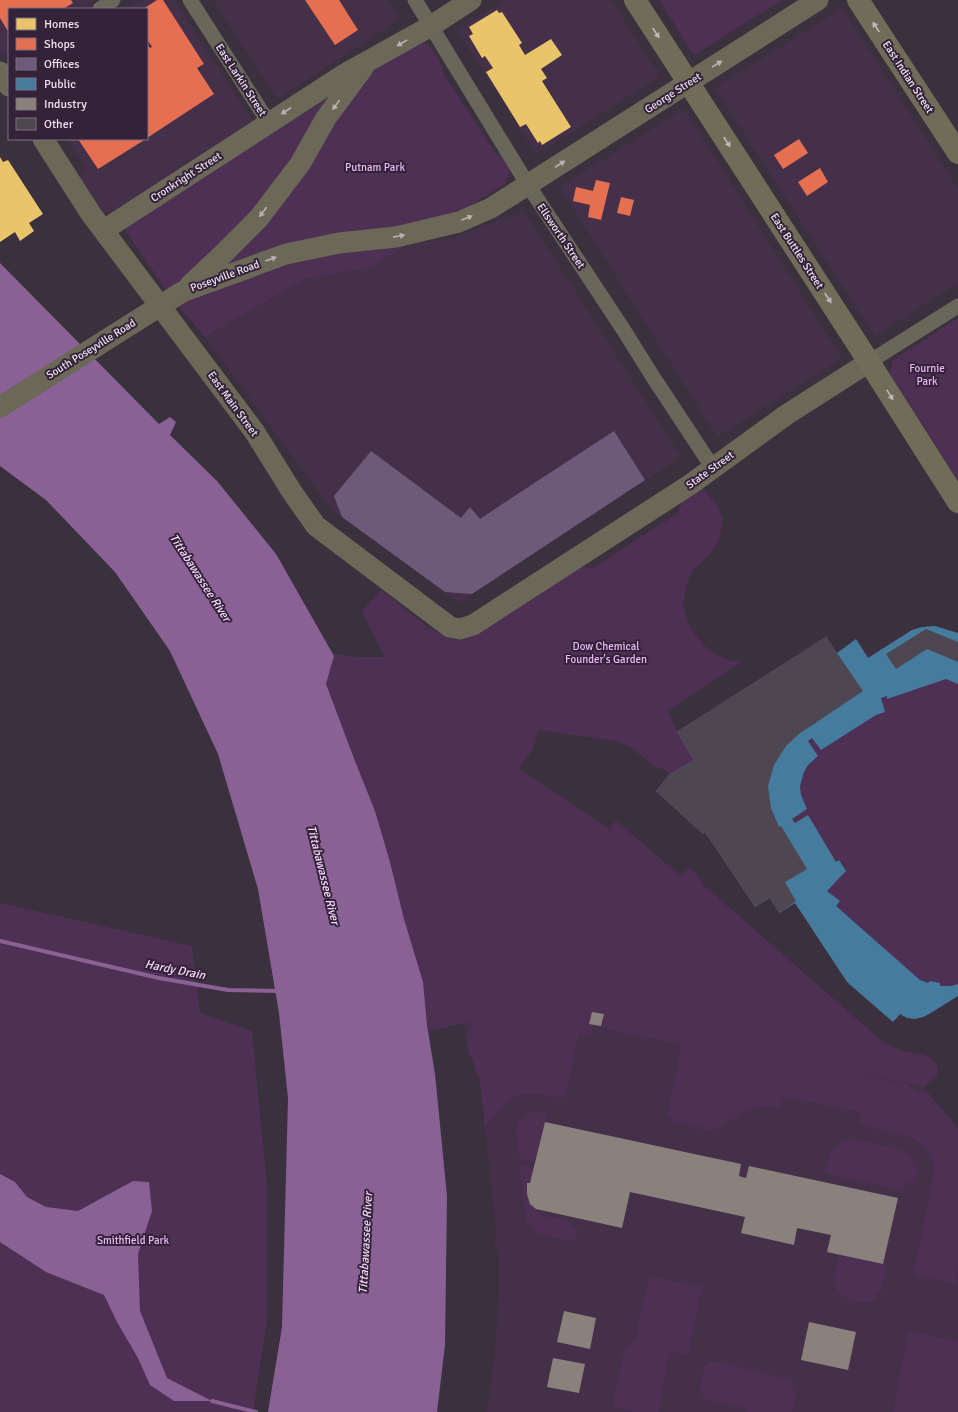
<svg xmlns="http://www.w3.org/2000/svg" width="958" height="1412" font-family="Signika,sans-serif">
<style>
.built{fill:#45304a}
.green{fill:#4d3054}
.water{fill:#8a6195}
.homes{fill:#e9c46a}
.shops{fill:#e76f51}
.offices{fill:#6d597a}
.public{fill:#457b9d}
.industry{fill:#8a817c}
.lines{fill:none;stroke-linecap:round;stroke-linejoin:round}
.stream{stroke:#8a6195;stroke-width:4}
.building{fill:#4e4650}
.street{stroke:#69665a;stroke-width:15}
.secondary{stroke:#6b6858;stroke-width:21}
.highway{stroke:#706c58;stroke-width:22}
.secondary-bridge{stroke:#6b6858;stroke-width:21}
.oneway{fill:#c1b8bb}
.oneway2{fill:#b9b1b3}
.labels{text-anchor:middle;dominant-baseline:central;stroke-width:4;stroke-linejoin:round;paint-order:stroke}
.street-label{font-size:11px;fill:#ede1f0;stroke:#342238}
.park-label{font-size:11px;fill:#ebb9f8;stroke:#342238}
.water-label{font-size:12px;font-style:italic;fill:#f2d8f9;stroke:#342238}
</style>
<rect width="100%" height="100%" fill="#3b313e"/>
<!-- built -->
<path class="built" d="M 0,0 L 95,0 L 81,9 L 9,9 L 9,56 L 0,53 Z
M 140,0 L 174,0 L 251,119 L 255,121 L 113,215 L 98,209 L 80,179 L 81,174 L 86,169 L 67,139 L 147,139 L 147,9 L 126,9 Z
M 213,0 L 388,0 L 400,19 L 277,99 Z
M 504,0 L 611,0 L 660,77 L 536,154 L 457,30 Z
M 842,8 L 958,189 L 958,283 L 875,336 L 715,88 Z
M 684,109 L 841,357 L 841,359 L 717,437 L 560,187 Z
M 524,211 L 681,457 L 459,603 L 332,510 L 205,337 L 306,278 L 372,267 L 412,243 L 450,239 Z
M 592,1012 L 732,1049 L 924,1088 L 958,1128 L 958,1412 L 486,1412 L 492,1379 L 499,1299 L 499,1255 L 494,1243 L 496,1232 L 480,1082 L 467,1046 L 464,1023 L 588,1017 Z"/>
<!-- green -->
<path class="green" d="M 659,0 L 782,0 L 694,55 Z
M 417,42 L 428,45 L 440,61 L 443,73 L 494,151 L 502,157 L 510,170 L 505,184 L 372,267 L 306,278 L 205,337 L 171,297 L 123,227 Z
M 958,318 L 958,480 L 890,374 L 892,361 Z
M 702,488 L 718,506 L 723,520 L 720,536 L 713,550 L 691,572 L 686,587 L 683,606 L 690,627 L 702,644 L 716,655 L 732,661 L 742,661 L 668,711 L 677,731 L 826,637 L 837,653 L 856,639 L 869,657 C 887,646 911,625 933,626 C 941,627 950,631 958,633 L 958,996 C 939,1008 923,1025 900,1015 L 893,1022 L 847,982 L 795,903 L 779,913 L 770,898 L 755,907 L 705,832 L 703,834 L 656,791 L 669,774 L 662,767 L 659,770 L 630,747 L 616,741 L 538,730 L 534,747 L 519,769 L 609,829 L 616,821 L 681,876 L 688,869 L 695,872 L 701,883 L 884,1043 L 900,1050 L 928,1056 L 936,1064 L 938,1070 L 937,1076 L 924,1087 L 808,1063 L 907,1084 L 919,1093 L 928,1093 L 958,1128 L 958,1267 L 955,1284 L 913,1275 L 934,1171 L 932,1157 L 925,1147 L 913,1138 L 859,1125 L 861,1112 L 781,1096 L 779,1108 L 762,1105 L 745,1112 L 714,1130 L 702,1131 L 702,1127 L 673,1121 L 668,1113 L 682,1045 L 602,1028 L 603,1014 L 593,1012 L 589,1024 L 593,1025 L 591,1037 L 579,1034 L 565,1098 L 526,1093 L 509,1099 L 485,1127 L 480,1082 L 467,1046 L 466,1037 L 475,1023 L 464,1023 L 429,1031 L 404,919 L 390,862 L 375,811 L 355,761 L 326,684 L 334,656 L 332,653 L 356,657 L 385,657 L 362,611 L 381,590 L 428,627 L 454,640 L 464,640 L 487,628 L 580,566 L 592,569 L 678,513 L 683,500 Z
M 0,903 L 192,946 L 200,1013 L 252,1031 L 267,1184 L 267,1321 L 253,1412 L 0,1412 Z
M 535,1111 L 547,1113 L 535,1162 L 522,1160 L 519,1157 C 517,1134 509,1120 535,1111 Z
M 851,1139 C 861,1141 871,1143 881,1145 C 904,1150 923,1155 915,1184 L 905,1182 L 903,1191 L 825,1173 C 830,1154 830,1146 851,1139 Z
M 521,1165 L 534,1168 L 530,1183 L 527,1183 L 527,1194 L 530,1204 L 542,1216 L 568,1220 L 572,1227 L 578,1228 L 575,1241 C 558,1238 535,1237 526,1221 L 520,1168 Z
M 839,1254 L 887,1266 L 881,1293 L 877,1292 L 875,1300 C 867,1304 862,1304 853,1301 C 828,1293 835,1275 839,1254 Z
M 649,1276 L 702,1287 L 688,1355 L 669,1352 L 659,1412 L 634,1412 L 613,1406 L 624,1351 L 636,1337 Z
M 913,1332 L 958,1341 L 958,1412 L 894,1412 L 897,1389 L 908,1334 Z
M 711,1361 L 720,1362 L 791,1380 L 797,1389 L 792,1412 L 747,1412 L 747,1410 L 741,1407 L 699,1398 L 704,1367 Z"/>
<!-- water -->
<path class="water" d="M 0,263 L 159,424 L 170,417 L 176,422 L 170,435 L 217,481 L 276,554 L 334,656 L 326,684 L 355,761 L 375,811 L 390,862 L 404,919 L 423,982 L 427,1025 L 435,1074 L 447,1196 L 445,1345 L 437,1412 L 268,1412 L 282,1327 L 288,1098 L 279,1013 L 258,889 L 218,754 L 170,651 L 115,572 L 46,500 L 0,466 Z
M 0,1174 L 15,1182 L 27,1197 L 46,1207 L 78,1211 L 133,1181 L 149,1182 L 152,1211 L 138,1254 L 140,1311 L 167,1378 L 212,1401 L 174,1401 L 150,1385 L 138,1358 L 117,1322 L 104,1295 L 46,1272 L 0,1242 Z"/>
<!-- homes -->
<path class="homes" d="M 497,10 L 499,13 L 502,12 L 522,43 L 519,45 L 525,55 L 551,39 L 562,55 L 541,69 L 547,78 L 542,81 L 571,127 L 542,145 L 540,141 L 538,143 L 526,124 L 520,127 L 486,72 L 493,68 L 485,56 L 482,58 L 469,36 L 473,34 L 469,27 Z
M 0,157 L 3,162 L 8,160 L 43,214 L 29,223 L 34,231 L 20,241 L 15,232 L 0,242 Z"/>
<!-- shops -->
<path class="shops" d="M 0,0 L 71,0 L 73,3 L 63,9 L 9,9 L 9,33 L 0,18 Z
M 157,0 L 163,0 L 204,64 L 197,68 L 214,94 L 147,138 L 147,44 L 150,48 L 152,47 L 147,39 L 147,9 L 143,9 Z
M 305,0 L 339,0 L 358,30 L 335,45 Z
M 78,139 L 146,139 L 98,169 Z
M 799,139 L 808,153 L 783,169 L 774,155 Z
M 820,168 L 828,182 L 807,196 L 798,182 Z
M 596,180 L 610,183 L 601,220 L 588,217 L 590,205 L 573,201 L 576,187 L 593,191 Z
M 621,197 L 634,200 L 630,216 L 617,213 Z"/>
<!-- offices -->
<path class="offices" d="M 614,431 L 645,480 L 472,594 L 445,592 L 342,517 L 334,496 L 371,451 L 461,518 L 470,507 L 480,519 L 516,495 Z"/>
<!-- public -->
<path class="public" d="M 935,626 L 958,633 L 958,684 L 946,679 L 887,699 L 887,696 L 881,698 L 885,712 L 876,715 L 821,750 L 812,738 L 808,741 L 818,756 L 808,765 L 804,772 L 800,786 L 801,795 L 807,809 L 792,819 L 795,823 L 808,815 L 836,862 L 839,860 L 846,871 L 827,891 L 840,901 L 836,906 L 920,980 L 928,983 L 930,981 L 940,983 L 940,986 L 951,986 L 958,984 L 958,996 L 929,1014 L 923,1017 L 915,1019 L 907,1018 L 900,1014 L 893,1022 L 847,982 L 795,903 L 779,913 L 770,898 L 755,907 L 705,832 L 703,834 L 656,791 L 670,774 L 694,760 L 677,732 L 826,637 L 837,653 L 856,639 L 868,658 L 912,630 L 922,627 Z"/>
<!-- industry -->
<path class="industry" d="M 592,1012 L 604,1014 L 601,1026 L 589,1024 Z
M 545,1122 L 741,1164 L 739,1176 L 746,1178 L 749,1166 L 898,1198 L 883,1264 L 827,1252 L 831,1235 L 797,1228 L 794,1245 L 741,1233 L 745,1217 L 630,1192 L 622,1228 L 536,1209 L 530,1204 L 527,1194 L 527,1183 L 530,1183 Z
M 564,1311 L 596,1318 L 590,1349 L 557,1342 Z
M 809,1322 L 856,1332 L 848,1370 L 801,1360 Z
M 553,1358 L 585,1364 L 579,1393 L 547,1387 Z"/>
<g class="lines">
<!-- stream -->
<path class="stream" d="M 0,941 L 159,978 L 228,990 L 280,991
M 212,1401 L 256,1412"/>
</g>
<!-- building -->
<path class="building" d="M 926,629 L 958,642 L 958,662 L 927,649 L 896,669 L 886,654 Z
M 826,637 L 863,691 L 799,734 L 786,746 L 774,765 L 768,786 L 771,808 L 779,827 L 781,826 L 807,869 L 785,882 L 796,901 L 779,913 L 770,898 L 755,907 L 705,832 L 703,834 L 656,791 L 670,774 L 694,760 L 677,732 Z"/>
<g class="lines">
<!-- street -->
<path class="street" d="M 190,0 L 269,123
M 415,0 L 528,185 L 623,329 L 653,377 L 713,468
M 100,9 L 113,0
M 869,362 L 958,306"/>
<!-- secondary -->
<path class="secondary" d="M 0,72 L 9,86
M 43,139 L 91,214 L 254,431 L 292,492 L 316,526 L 450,627 L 460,629 L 473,625 L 691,484 L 786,415 L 869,362
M 104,230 L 343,75 L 431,26 L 471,0
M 190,285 L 221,256 L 259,218 L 300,164 L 326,118 L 363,68
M 182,292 L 286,254 L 339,243 L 396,237 L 459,222 L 491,208 L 818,0"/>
<!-- highway -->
<path class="highway" d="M 635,0 L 869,362 L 958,502
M 858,0 L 958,153"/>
<!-- secondary-bridge -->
<path class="secondary-bridge" d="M 0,407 L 182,292"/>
</g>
<!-- one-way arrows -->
<defs><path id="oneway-solid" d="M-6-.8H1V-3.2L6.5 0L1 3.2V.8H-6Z"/></defs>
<g class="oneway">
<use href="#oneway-solid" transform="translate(876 27) rotate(-123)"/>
<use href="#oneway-solid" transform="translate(656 33) rotate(57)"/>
<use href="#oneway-solid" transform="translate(727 142) rotate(57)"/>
<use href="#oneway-solid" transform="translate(828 298) rotate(57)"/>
<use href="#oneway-solid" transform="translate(890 395) rotate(58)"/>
</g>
<g class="oneway2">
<use href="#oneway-solid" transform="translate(402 43) rotate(150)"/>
<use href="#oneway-solid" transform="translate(717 64) rotate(-32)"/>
<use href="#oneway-solid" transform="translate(336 105) rotate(126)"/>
<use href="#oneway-solid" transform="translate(286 111) rotate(147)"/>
<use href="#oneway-solid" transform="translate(560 164) rotate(-33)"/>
<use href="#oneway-solid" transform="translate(263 212) rotate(127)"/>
<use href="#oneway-solid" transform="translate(467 218) rotate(-23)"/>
<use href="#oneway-solid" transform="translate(399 236) rotate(-11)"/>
<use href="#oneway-solid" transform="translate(271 259) rotate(-20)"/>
</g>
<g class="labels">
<!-- street labels -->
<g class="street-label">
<text transform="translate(908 77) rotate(57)">East Indian Street</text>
<text transform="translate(241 80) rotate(57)">East Larkin Street</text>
<text transform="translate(673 93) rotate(-33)">George Street</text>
<text transform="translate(186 177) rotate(-33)">Cronkright Street</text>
<text transform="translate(561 236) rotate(56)">Ellsworth Street</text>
<text transform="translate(797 251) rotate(57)">East Buttles Street</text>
<text transform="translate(225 276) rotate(-20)">Poseyville Road</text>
<text transform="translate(91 349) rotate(-32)">South Poseyville Road</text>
<text transform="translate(233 404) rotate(54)">East Main Street</text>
<text transform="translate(710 470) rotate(-36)">State Street</text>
</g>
<!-- park labels -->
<g class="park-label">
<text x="375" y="167">Putnam Park</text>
<text x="927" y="368">Fournie<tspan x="927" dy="13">Park</tspan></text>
<text x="606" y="646">Dow Chemical<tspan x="606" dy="13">Founder's Garden</tspan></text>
<text x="133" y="1240">Smithfield Park</text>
</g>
<!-- water labels -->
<g class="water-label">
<text transform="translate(200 578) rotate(57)">Tittabawassee River</text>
<text transform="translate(323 875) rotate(76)">Tittabawassee River</text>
<text transform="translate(175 970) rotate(11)">Hardy Drain</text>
<text transform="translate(366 1243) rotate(-87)">Tittabawassee River</text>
</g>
</g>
<!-- legend -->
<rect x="8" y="8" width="140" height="132" fill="#342238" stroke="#7e6e82"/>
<rect x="16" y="18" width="20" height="12" fill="#e9c46a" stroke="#7e6e82"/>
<text x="44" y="28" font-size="12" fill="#ede1f0">Homes</text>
<rect x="16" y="38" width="20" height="12" fill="#e76f51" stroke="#7e6e82"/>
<text x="44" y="48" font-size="12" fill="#ede1f0">Shops</text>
<rect x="16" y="58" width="20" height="12" fill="#6d597a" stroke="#7e6e82"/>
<text x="44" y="68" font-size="12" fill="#ede1f0">Offices</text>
<rect x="16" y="78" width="20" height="12" fill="#457b9d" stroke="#7e6e82"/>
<text x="44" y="88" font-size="12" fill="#ede1f0">Public</text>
<rect x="16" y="98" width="20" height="12" fill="#8a817c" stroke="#7e6e82"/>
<text x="44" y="108" font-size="12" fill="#ede1f0">Industry</text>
<rect x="16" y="118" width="20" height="12" fill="#4e4650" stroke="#7e6e82"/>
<text x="44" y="128" font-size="12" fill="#ede1f0">Other</text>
</svg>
